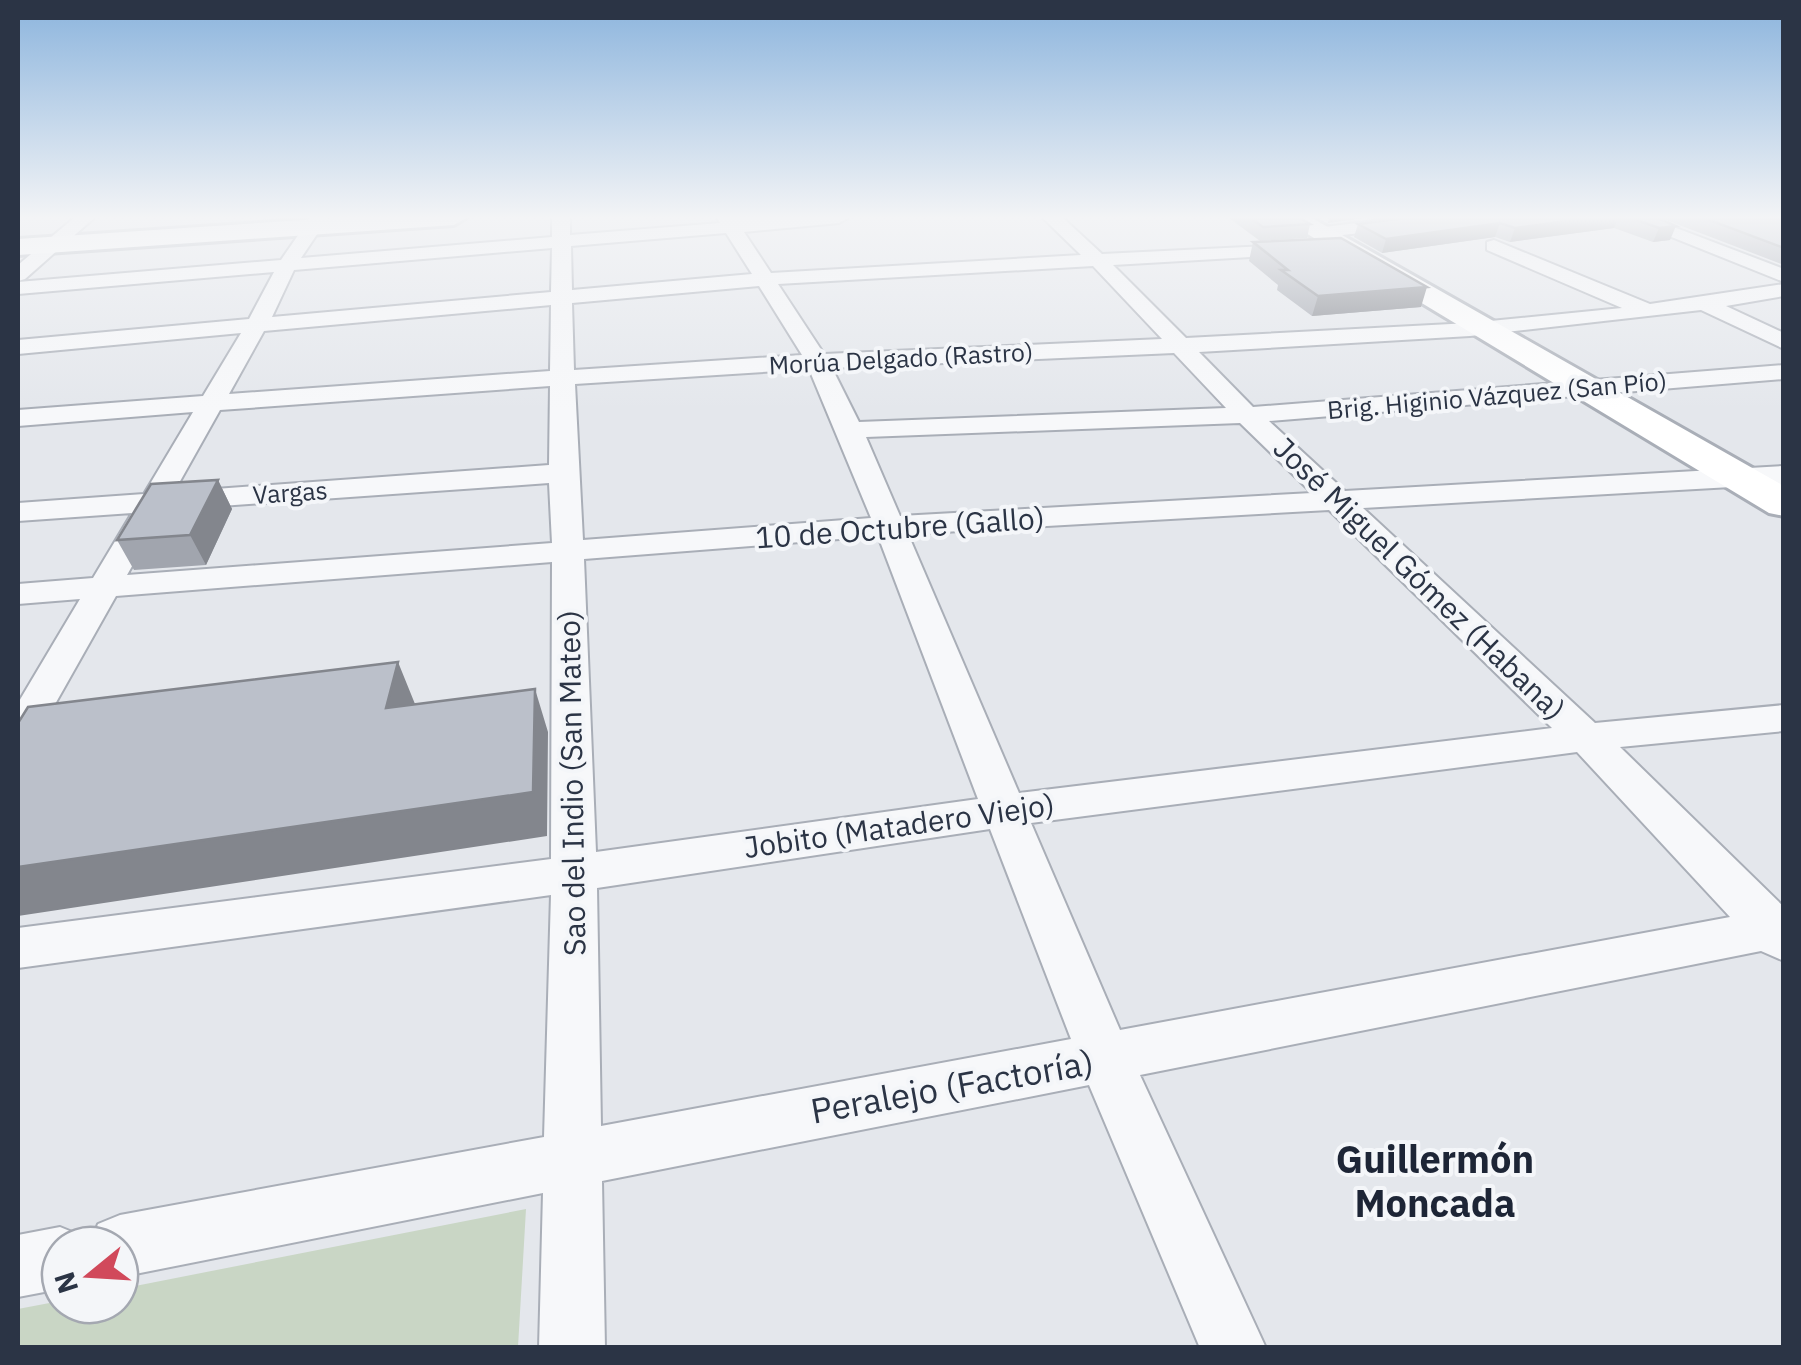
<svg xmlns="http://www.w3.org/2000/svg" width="1801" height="1365" font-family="'IBM Plex Sans',sans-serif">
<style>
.green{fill:#c9d6c5}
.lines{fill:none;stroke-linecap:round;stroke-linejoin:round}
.street-casing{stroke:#a9aeb7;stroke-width:4}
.secondary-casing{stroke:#a9aeb7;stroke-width:6}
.street{fill:#f7f8fa;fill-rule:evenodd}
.secondary{fill:#fff;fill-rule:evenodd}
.wall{fill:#a1a5ae}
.shaded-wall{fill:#83868d}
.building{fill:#bbc0ca;stroke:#83868d;stroke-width:2.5}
.labels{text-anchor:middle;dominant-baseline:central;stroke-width:8;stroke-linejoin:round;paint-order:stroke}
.far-street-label{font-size:25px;fill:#2b3445;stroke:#f4f6f9}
.street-label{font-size:30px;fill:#2b3445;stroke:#f4f6f9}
.near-street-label{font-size:35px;fill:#2b3445;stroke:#f4f6f9}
.near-neighbourhood-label{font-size:38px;font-weight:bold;fill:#1d2536;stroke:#f4f6f9}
</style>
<rect width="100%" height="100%" fill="#e4e7ec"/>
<!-- green -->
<path class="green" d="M 526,1209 L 518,1347 L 18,1347 L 18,1309 L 60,1301 L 60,1305 L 120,1305 L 120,1289 Z"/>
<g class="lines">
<!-- street casing -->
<g class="street-casing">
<path id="street" d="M 74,218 L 94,218 L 25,279 L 18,281 L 18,265 Z
M 310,218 L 328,218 L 301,258 L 552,237 L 552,218 L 570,218 L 570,235 L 720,223 L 717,218 L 848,218 L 839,223 L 744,232 L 771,273 L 1081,255 L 1043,218 L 1063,218 L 1102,254 L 1307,244 L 1309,248 L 1300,254 L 1113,265 L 1186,338 L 1470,323 L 1622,308 L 1487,250 L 1487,242 L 1494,240 L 1650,304 L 1784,284 L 1784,296 L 1726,306 L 1784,333 L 1784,349 L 1701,310 L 1470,336 L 1199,352 L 1253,407 L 1784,365 L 1784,379 L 1269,421 L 1345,491 L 1784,466 L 1784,484 L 1363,508 L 1595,723 L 1784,705 L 1784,731 L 1620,747 L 1784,907 L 1784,961 L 1761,951 L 1140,1075 L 1266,1348 L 1200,1348 L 1089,1085 L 602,1181 L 605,1348 L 539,1348 L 543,1193 L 120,1277 L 120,1245 L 90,1245 L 98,1224 L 120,1215 L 544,1137 L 551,895 L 18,968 L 18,928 L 551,859 L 552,562 L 116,596 L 32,745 L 18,748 L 18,703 L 80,599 L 18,604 L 18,584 L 93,578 L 132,513 L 18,521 L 18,503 L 144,494 L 193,412 L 18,426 L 18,410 L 203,396 L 241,333 L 18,354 L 18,340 L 249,319 L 274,272 L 18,294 L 18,282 L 281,260 ZM 726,233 L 752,274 L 572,290 L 571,246 ZM 552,248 L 551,292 L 272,317 L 294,270 ZM 1093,266 L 1162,339 L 824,354 L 778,284 ZM 759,286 L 802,355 L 574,370 L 572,303 ZM 551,305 L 550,371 L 229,394 L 264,331 ZM 1174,353 L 1226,408 L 859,422 L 832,368 ZM 809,369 L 871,518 L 583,540 L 575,384 ZM 550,386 L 549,465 L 174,492 L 220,410 ZM 1240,423 L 1312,493 L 900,516 L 866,437 ZM 549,483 L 552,543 L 127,575 L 164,510 ZM 1329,510 L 1552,728 L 1019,793 L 908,534 ZM 878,536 L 978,799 L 596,852 L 584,559 ZM 1577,752 L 1730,917 L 1120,1030 L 1031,823 ZM 990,829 L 1071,1039 L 601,1126 L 597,888 Z
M 1397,218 L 1457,218 L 1448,223 L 1316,238 L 1307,233 L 1316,228 Z
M 1624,218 L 1650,218 L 1784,269 L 1784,282 Z
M 60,1227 L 82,1236 L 86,1245 L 60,1245 L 60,1289 L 18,1297 L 18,1235 Z"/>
</g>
<!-- secondary casing -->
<g class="secondary-casing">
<path id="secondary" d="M 335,218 L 466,218 L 454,225 L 18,255 L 18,239 Z
M 1281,218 L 1312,218 L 1784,486 L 1784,516 L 1769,513 Z"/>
</g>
<!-- street -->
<use href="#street" class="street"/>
<!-- secondary -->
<use href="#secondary" class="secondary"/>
</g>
<!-- wall -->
<path class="wall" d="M 1229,218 L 1300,218 L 1310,224 L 1307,238 L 1260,241 Z
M 1405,218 L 1658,218 L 1670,240 L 1653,242 L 1614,228 L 1510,242 L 1495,237 L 1382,253 L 1354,237 L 1358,224 Z
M 1661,218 L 1784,218 L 1784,265 Z
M 1253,242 L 1421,307 L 1312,316 L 1277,290 L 1278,285 L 1249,261 Z
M 218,480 L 232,509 L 206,565 L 134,570 L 117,540 Z"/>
<!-- shaded-wall -->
<path class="shaded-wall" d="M 1329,218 L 1363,218 L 1328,223 Z
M 1590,218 L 1618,218 L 1614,228 L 1510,242 L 1515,228 Z
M 1500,223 L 1495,237 L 1382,253 L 1386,239 Z
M 1676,226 L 1670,240 L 1653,242 L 1659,228 Z
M 1427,287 L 1421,307 L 1312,316 L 1318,296 Z
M 218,480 L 232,509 L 206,565 L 190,535 Z
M 398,662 L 415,704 L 386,708 Z
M 535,689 L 548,732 L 547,836 L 18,916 L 18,867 Z"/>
<!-- building -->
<path class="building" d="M 1251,218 L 1300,218 L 1310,224 L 1263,227 Z
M 1405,218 L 1590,218 L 1515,228 L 1500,223 L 1386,239 L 1358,224 Z
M 1631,218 L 1658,218 L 1676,226 L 1659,228 Z
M 1704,218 L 1784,218 L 1784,248 Z
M 1341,238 L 1427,287 L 1318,296 L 1281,270 L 1288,270 L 1253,242 Z
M 218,480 L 190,535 L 117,540 L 151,484 Z
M 398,662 L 386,708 L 535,689 L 533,792 L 18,867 L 18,723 L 28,707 Z"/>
<!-- sky -->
<linearGradient id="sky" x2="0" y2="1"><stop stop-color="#8bb4dd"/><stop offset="0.53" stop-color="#f3f4f6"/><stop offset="1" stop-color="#f3f4f6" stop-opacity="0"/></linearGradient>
<rect width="1801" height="410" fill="url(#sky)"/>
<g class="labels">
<!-- far-street labels -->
<g class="far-street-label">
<text transform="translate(901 358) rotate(-3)">Morúa Delgado (Rastro)</text>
<text transform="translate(1497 395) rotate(-5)">Brig. Higinio Vázquez (San Pío)</text>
<text transform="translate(290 492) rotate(-4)">Vargas</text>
</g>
<!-- street labels -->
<g class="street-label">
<text transform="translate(900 527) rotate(-4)">10 de Octubre (Gallo)</text>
<text transform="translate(1420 578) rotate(44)">José Miguel Gómez (Habana)</text>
<text transform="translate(571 783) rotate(-91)">Sao del Indio (San Mateo)</text>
<text transform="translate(899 825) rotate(-8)">Jobito (Matadero Viejo)</text>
</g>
<!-- near-street labels -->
<g class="near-street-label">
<text transform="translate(952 1086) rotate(-10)">Peralejo (Factoría)</text>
</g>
<!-- near-neighbourhood labels -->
<g class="near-neighbourhood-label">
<text x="1435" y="1158">Guillermón<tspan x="1435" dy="44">Moncada</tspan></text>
</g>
</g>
<!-- border -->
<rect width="1801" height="1365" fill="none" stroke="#2b3445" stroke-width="40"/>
<!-- north arrow -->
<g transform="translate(90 1275) rotate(252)"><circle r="48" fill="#f4f6f9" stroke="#a4a8b1" stroke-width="2.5"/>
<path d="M0-8L18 38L0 25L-18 38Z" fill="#d1495b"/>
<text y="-15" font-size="28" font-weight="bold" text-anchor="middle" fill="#2b3445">N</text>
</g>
</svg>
